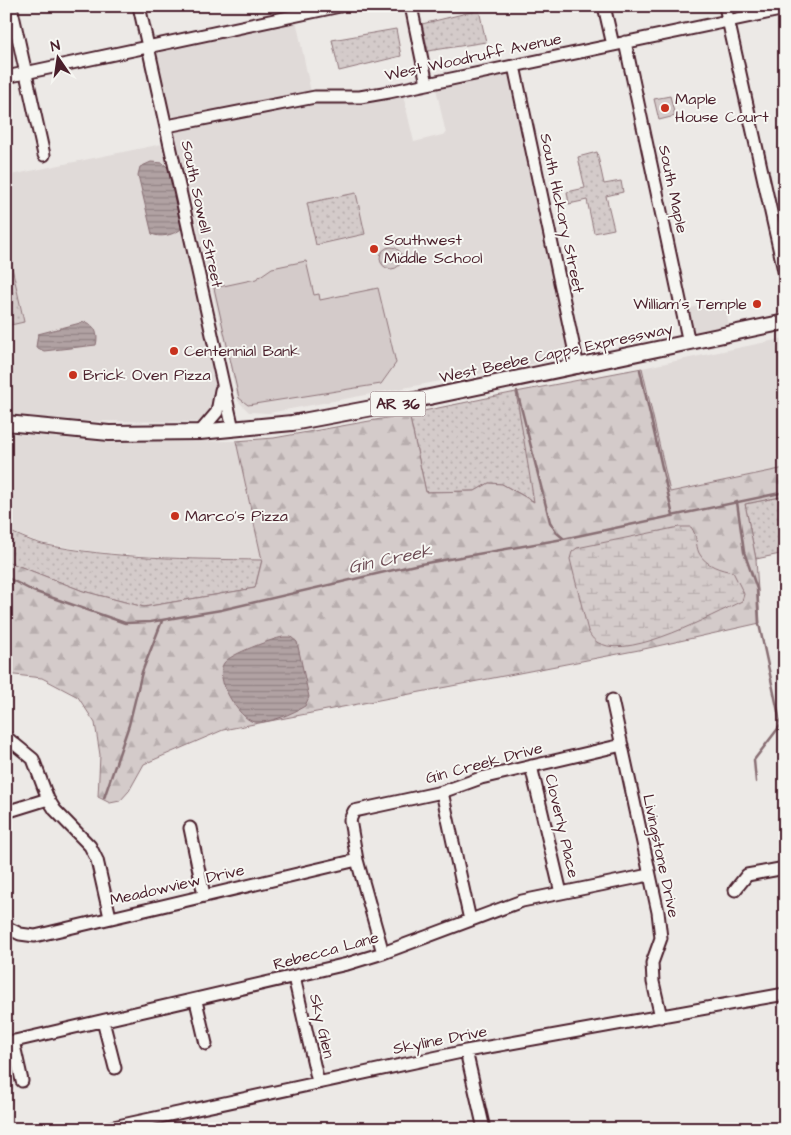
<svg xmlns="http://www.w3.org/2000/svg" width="791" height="1135" font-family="'Architects Daughter',sans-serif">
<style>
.built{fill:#e0dad8}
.grass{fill:url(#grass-dots);stroke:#8f757a}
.forest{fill:url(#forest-firs);stroke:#8f757a}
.wetland{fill:url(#wetland-marsh);stroke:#8f757a}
.green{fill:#d4cbca;stroke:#8f757a}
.water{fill:url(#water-rules);stroke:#886e73}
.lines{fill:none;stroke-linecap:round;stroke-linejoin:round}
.stream{stroke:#886e73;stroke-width:2.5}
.minor-casing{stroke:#4a1f2b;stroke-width:15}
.major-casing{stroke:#4a1f2b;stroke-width:18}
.minor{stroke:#f6f6f2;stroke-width:11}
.major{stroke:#f6f6f2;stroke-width:14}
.poi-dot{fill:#c8321e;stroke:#f6f6f2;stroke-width:2}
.labels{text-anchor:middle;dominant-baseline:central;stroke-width:4;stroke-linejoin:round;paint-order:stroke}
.shield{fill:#f6f6f2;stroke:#7e6067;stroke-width:1}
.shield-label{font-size:15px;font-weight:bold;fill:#4a1f2b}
.street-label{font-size:16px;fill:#4a1f2b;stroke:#f6f6f2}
.poi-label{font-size:16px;fill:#4a1f2b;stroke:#f6f6f2;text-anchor:start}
.water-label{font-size:18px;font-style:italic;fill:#6e4d55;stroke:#f6f6f2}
</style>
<defs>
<pattern id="grass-dots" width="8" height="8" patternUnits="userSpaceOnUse" patternTransform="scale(1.25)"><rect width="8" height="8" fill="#d4cbca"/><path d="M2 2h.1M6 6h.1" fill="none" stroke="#b8aeae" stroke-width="1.8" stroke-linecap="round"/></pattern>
<pattern id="forest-firs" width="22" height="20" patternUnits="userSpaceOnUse" patternTransform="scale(1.25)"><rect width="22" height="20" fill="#d4cbca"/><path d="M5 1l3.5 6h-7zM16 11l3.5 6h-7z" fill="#b8aeae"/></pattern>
<pattern id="wetland-marsh" width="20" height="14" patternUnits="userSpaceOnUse" patternTransform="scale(1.25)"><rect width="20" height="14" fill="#d4cbca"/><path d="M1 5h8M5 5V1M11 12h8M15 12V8" fill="none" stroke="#b8aeae"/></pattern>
<pattern id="water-rules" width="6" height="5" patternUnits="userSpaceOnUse" patternTransform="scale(1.25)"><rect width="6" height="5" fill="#b1a2a3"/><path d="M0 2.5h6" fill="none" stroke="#928385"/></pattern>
</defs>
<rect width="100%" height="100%" fill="#ece9e6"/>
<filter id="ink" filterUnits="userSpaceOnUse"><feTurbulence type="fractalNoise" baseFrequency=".02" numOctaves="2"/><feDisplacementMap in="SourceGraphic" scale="10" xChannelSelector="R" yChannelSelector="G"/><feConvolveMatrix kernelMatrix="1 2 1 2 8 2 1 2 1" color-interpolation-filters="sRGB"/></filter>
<g filter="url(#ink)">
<!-- built -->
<path class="built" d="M 296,20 L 313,102 L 325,99 L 366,102 L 403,95 L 414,142 L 446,134 L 436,88 L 508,73 L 569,357 L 269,413 L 249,412 L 238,401 L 175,132 L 246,116 L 170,121 L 155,51 Z
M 167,143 L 218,401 L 204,421 L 199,422 L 81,421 L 6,414 L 6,326 L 24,322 L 6,240 L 6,176 Z
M 724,300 L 729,325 L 691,333 L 686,309 Z
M 785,338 L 785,468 L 670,492 L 642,368 Z
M 6,433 L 104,442 L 236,441 L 262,560 L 166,558 L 89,551 L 41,543 L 6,530 Z"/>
<!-- grass -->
<path class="grass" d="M 479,10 L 486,42 L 428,51 L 422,24 Z
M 396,29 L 401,56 L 339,71 L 332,40 Z
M 597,152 L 604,184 L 621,181 L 623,192 L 606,196 L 614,229 L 594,233 L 587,200 L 569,204 L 567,192 L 585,188 L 578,157 Z
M 356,193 L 365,234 L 316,245 L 307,203 Z
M 6,240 L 24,322 L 6,326 Z
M380 258a11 11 0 1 1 22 0a11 11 0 1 1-22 0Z
M 516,392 L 535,502 L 502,484 L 489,483 L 475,491 L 426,492 L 409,414 Z
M 785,496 L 785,553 L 756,559 L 745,504 Z
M 6,530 C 18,535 30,541 42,544 C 114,559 189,559 262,560 L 255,588 L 144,607 L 83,591 L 6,561 Z"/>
<!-- forest -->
<path class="forest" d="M 642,368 L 670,492 L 785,468 L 785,496 L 745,504 L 756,559 L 760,623 L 644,649 L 223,730 L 144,764 L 129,791 L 120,801 L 110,803 L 98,797 L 100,755 L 95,723 L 78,697 L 42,678 L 6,674 L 6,561 L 83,591 L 144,607 L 255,588 L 262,560 L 236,441 L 274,438 L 409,414 L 426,492 L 475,491 L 489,483 L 502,484 L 534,502 L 516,392 Z"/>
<!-- wetland -->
<path class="wetland" d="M 679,527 L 691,527 C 698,537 695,544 699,553 C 706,566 721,570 733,572 L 744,594 L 742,601 C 712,615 633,658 601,644 C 595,642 591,637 588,631 L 570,559 L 572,552 L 577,548 Z"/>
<!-- green -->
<path class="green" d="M 670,96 L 675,116 L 659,120 L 654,99 Z
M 306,261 L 314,295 L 319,294 L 320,300 L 378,288 L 396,363 L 381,384 L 248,405 L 239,398 L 214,288 L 256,279 L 272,268 Z"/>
<!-- water -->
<path class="water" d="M 151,162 L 163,163 L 171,171 L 182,225 L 180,230 C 172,235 160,238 152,234 L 138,175 L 140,167 Z
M 84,322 C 95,324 99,334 96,345 L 44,351 L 36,347 L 38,334 Z
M 283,637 L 291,637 L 297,642 L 309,697 L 305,706 C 293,713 270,724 254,722 C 239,719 213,677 224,663 C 230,654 272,639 283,637 Z"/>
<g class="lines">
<!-- stream -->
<path class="stream" d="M 513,360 L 514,365
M 640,370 L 673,516
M 517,391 L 550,522 L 557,533 L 563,538
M 737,502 L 744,552 L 757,589 L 759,624 L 785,744
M 6,577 L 33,591 L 125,623 L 150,622 L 221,610 L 415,565 L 563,539 L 785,492
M 756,782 L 754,760 L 780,726
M 104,798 L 129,725 L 142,672 L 162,621"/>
<!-- minor casing -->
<g class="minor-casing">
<path id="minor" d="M 11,6 L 44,155
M 139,6 L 233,429
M 411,6 L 427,84
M 604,6 L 613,45
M 725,6 L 785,275
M 625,42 L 689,343
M 514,66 L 578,367
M 6,77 L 340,6
M 167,126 L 315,97 L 360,97 L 389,92 L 785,9
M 200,432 L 217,412 L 221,390
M 612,700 L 658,912 L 661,938 L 652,963 L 653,982 L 661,1017
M 6,737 L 33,759 L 48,799 L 55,810 L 90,846 L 97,860 L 110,917
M 531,766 L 561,893
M 442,792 L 470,920
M 6,812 L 48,799
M 190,828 L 204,895
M 735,890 L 747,875 L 785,868
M 6,927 L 20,934 L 35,936 L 357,860
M 383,953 L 357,860 L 350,820 L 354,811 L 442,792 L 481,778 L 622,745
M 294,977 L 318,1082
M 196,1001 L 206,1044
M 103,1021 L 115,1068
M 13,1041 L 22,1081
M 6,1043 L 347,964 L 383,953 L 522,901 L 649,875
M 466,1051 L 484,1129
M 104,1129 L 466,1051 L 785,994"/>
</g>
<!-- major casing -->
<g class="major-casing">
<path id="major" d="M 6,423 L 109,433 L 200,432 L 292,423 L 420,399 L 785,322"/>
</g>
<!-- minor -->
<use href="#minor" class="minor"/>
<!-- major -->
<use href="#major" class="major"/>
</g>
</g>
<!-- markers -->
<g class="poi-dot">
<circle cx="665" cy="108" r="5"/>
<circle cx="374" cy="249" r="5"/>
<circle cx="757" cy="304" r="5"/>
<circle cx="174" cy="351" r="5"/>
<circle cx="73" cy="375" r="5"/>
<circle cx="175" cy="516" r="5"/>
</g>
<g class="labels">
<!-- shield labels -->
<rect class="shield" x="370.5" y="391.5" width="55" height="25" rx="4"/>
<g class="shield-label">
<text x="398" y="404">AR 36</text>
</g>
<!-- street labels -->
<g class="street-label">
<text transform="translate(473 57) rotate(-12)">West Woodruff Avenue</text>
<text transform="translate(673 189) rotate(78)">South Maple</text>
<text transform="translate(562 213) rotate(78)">South Hickory Street</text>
<text transform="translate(202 214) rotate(78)">South Sowell Street</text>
<text transform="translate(556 353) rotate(-12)">West Beebe Capps Expressway</text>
<text transform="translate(484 763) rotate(-15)">Gin Creek Drive</text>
<text transform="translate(562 826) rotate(77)">Cloverly Place</text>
<text transform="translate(661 856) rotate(78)">Livingstone Drive</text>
<text transform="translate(177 885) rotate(-13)">Meadowview Drive</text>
<text transform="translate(326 951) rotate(-15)">Rebecca Lane</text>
<text transform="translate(322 1026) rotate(77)">Sky Glen</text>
<text transform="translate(440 1040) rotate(-11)">Skyline Drive</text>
</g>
<!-- poi labels -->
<g class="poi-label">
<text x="675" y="99">Maple<tspan x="675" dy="18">House Court</tspan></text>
<text x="384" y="240">Southwest<tspan x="384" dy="18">Middle School</tspan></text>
<text x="747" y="304" text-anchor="end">William's Temple</text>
<text x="184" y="351">Centennial Bank</text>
<text x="83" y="375">Brick Oven Pizza</text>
<text x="185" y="516">Marco's Pizza</text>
</g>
<!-- water labels -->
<g class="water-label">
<text transform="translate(390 559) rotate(-12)">Gin Creek</text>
</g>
</g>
<!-- margin -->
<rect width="791" height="1135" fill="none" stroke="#f6f6f2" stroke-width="25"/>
<rect x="12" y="12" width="766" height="1110" fill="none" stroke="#4a1f2b" stroke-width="2" filter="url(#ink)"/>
<!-- north arrow -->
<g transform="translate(58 58) rotate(347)" stroke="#f6f6f2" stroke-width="4" paint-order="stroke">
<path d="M0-4L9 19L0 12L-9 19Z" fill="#4a1f2b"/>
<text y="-8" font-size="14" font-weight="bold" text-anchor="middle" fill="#4a1f2b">N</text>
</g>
</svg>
